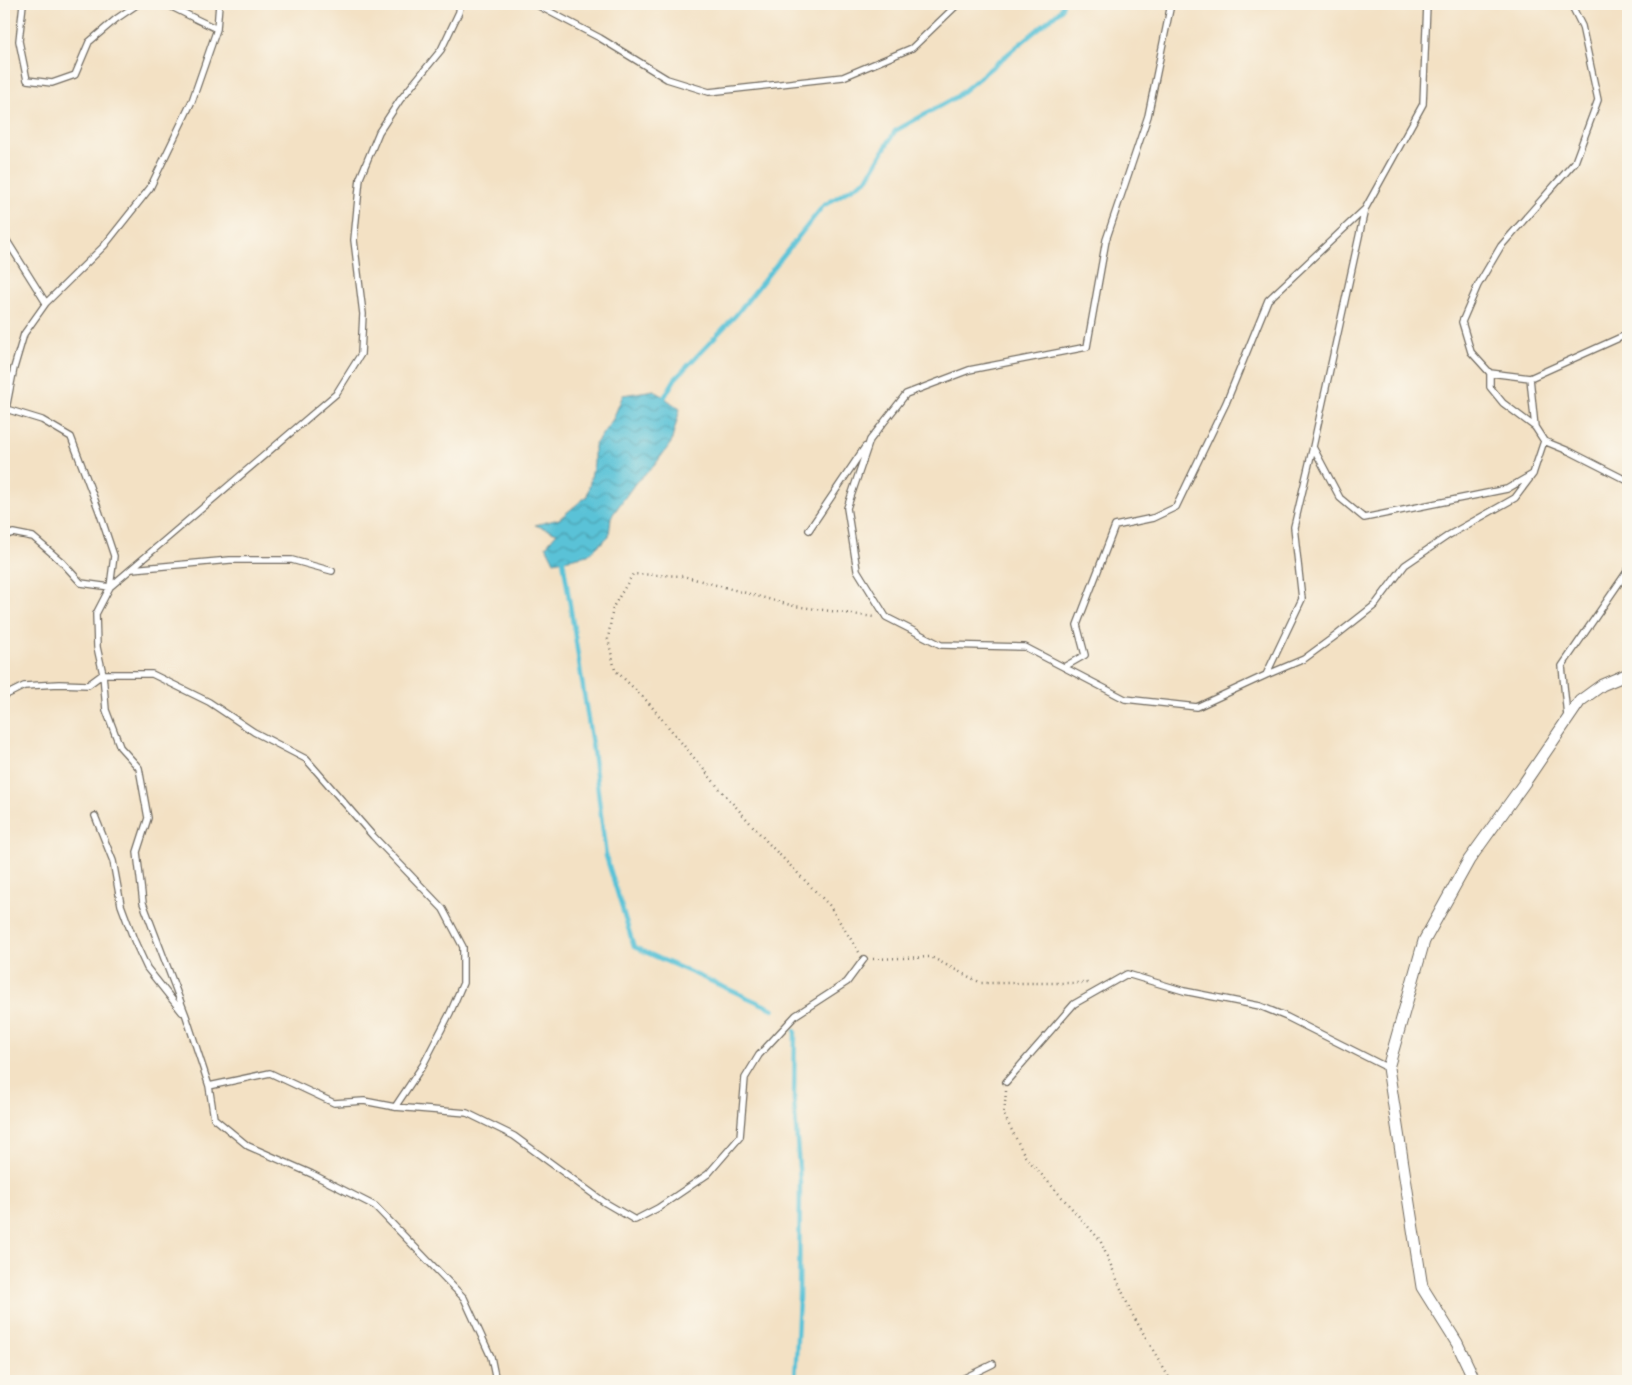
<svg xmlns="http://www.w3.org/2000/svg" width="1632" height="1385" font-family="'Libre Caslon Text',serif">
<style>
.water{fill:url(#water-waves);stroke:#427681}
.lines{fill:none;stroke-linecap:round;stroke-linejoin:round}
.stream{stroke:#5ac2d7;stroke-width:4.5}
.lane-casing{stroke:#716b61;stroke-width:8}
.street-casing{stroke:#716b61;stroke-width:13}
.path{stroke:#716b61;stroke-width:2.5;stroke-dasharray:1 4;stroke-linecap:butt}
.lane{stroke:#fff;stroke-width:5.5}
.street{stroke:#fff;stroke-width:11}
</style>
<defs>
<pattern id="water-waves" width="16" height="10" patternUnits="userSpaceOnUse" patternTransform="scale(1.25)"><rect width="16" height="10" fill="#5ac2d7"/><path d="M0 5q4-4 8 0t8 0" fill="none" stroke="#4b9eaf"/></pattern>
</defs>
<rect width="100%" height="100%" fill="#fbf7ec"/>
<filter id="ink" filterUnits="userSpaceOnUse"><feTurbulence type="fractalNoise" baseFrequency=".02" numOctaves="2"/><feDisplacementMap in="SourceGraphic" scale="10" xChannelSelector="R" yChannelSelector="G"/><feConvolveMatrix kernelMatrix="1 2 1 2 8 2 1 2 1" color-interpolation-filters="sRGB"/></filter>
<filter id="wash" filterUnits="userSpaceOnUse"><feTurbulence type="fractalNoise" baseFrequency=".0096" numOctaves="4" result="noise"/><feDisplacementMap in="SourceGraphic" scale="20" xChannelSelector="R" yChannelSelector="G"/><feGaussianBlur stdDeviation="1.12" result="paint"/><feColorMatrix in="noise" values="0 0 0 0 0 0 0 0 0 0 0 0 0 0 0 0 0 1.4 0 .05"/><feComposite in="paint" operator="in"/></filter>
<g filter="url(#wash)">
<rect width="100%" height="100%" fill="#f3e1c4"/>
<!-- water -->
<path class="water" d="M 654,390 L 680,409 L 671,443 L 654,466 L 636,482 L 611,517 L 609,536 L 588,555 L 554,562 L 546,546 L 557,533 L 535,525 L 559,519 L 587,496 L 594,463 L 594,446 L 613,419 L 623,395 Z"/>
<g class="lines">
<!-- stream -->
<path class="stream" d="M 661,403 L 675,379 L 736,315 L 823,206 L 867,179 L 895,131 L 956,97 L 1061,10 L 1063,4
M 566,556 L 563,560 L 593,751 L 606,856 L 634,947 L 773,1009
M 795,1381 L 799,1297 L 800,1182 L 794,1100 L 795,1031"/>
</g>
</g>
<g filter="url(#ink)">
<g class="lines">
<!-- lane casing -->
<g class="lane-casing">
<path id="lane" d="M 23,4 L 19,41 L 27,80 L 52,83 L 75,75 L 89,42 L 116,19 L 138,4
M 166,4 L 198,20 L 217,29
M 535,4 L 600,38 L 667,79 L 709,92 L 843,77 L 912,48 L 958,4
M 1171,4 L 1148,116 L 1106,240 L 1087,347 L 969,370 L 906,394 L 870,440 L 847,508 L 857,570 L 886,617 L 941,645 L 1025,647 L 1125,699 L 1197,707 L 1266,675 L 1302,599 L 1294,527 L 1313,447
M 1571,4 L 1582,26 L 1598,100 L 1575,162 L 1501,246 L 1478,285 L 1462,322 L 1471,352 L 1490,373 L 1530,378 L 1628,334
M 1365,209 L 1313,447 L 1340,498 L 1364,518 L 1507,489 L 1533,474
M 4,236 L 46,303
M 1490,373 L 1490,387 L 1503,403 L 1535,427 L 1544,441 L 1571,452 L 1628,481
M 1530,378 L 1535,427
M 4,405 L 6,409 L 42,420 L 71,437 L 99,511 L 114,556 L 110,587 L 96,614 L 97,647 L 103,674 L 106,710 L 120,747 L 139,768 L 148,818 L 137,852 L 143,903 L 186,1016 L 209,1086 L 214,1118 L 248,1146 L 312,1174 L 375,1206 L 464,1298 L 491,1357 L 496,1381
M 5,410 L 6,409 L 14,368 L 24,334 L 46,303 L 104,246 L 150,188 L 192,101 L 217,29 L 219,4
M 809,530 L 865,447
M 4,536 L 13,533 L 33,537 L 62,562 L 81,583 L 110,587 L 336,394 L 361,354 L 363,314 L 354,240 L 360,178 L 379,132 L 400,100 L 441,50 L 459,12 L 460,4
M 132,569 L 230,560 L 292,560 L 332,571
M 1064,667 L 1085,655 L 1077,625 L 1115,526 L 1153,518 L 1176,507 L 1226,403 L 1268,300 L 1365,209 L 1423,104 L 1427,4
M 1266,675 L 1304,659 L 1338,634 L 1375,605 L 1405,565 L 1449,535 L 1515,498 L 1533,474 L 1544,441
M 4,696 L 24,686 L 59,684 L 88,685 L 103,674 L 152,674 L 209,702 L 254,732 L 306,759 L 373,836 L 443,909 L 463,947 L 463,983 L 450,1013 L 423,1065 L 395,1107
M 1567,716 L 1562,666 L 1628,570
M 95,816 L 113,861 L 121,905 L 134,940 L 147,968 L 182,1012
M 1006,1082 L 1074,1004 L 1127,974 L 1184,991 L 1260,1006 L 1287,1017 L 1388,1068
M 209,1086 L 270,1073 L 334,1103 L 364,1101 L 395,1107 L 467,1113 L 514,1136 L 604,1202 L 635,1220 L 658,1208 L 708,1174 L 740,1137 L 745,1078 L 759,1055 L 796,1015 L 847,982 L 864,959
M 958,1381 L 993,1364"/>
</g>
<!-- street casing -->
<g class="street-casing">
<path id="street" d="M 1475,1381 L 1457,1343 L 1422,1287 L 1388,1068 L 1424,941 L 1469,860 L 1525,782 L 1580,701 L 1602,685 L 1628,674"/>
</g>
<!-- path -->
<path class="path" d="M 859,952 L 829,905 L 769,844 L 719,788 L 647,701 L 615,670 L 608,639 L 613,607 L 633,574 L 683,576 L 794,606 L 874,617
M 873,959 L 931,957 L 981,983 L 1091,983
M 1006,1091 L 1004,1115 L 1025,1156 L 1100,1240 L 1131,1312 L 1171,1381"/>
<!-- lane -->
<use href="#lane" class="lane"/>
<!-- street -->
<use href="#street" class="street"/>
</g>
</g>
<!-- margin -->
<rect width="1632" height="1385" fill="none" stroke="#fbf7ec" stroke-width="20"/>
</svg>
